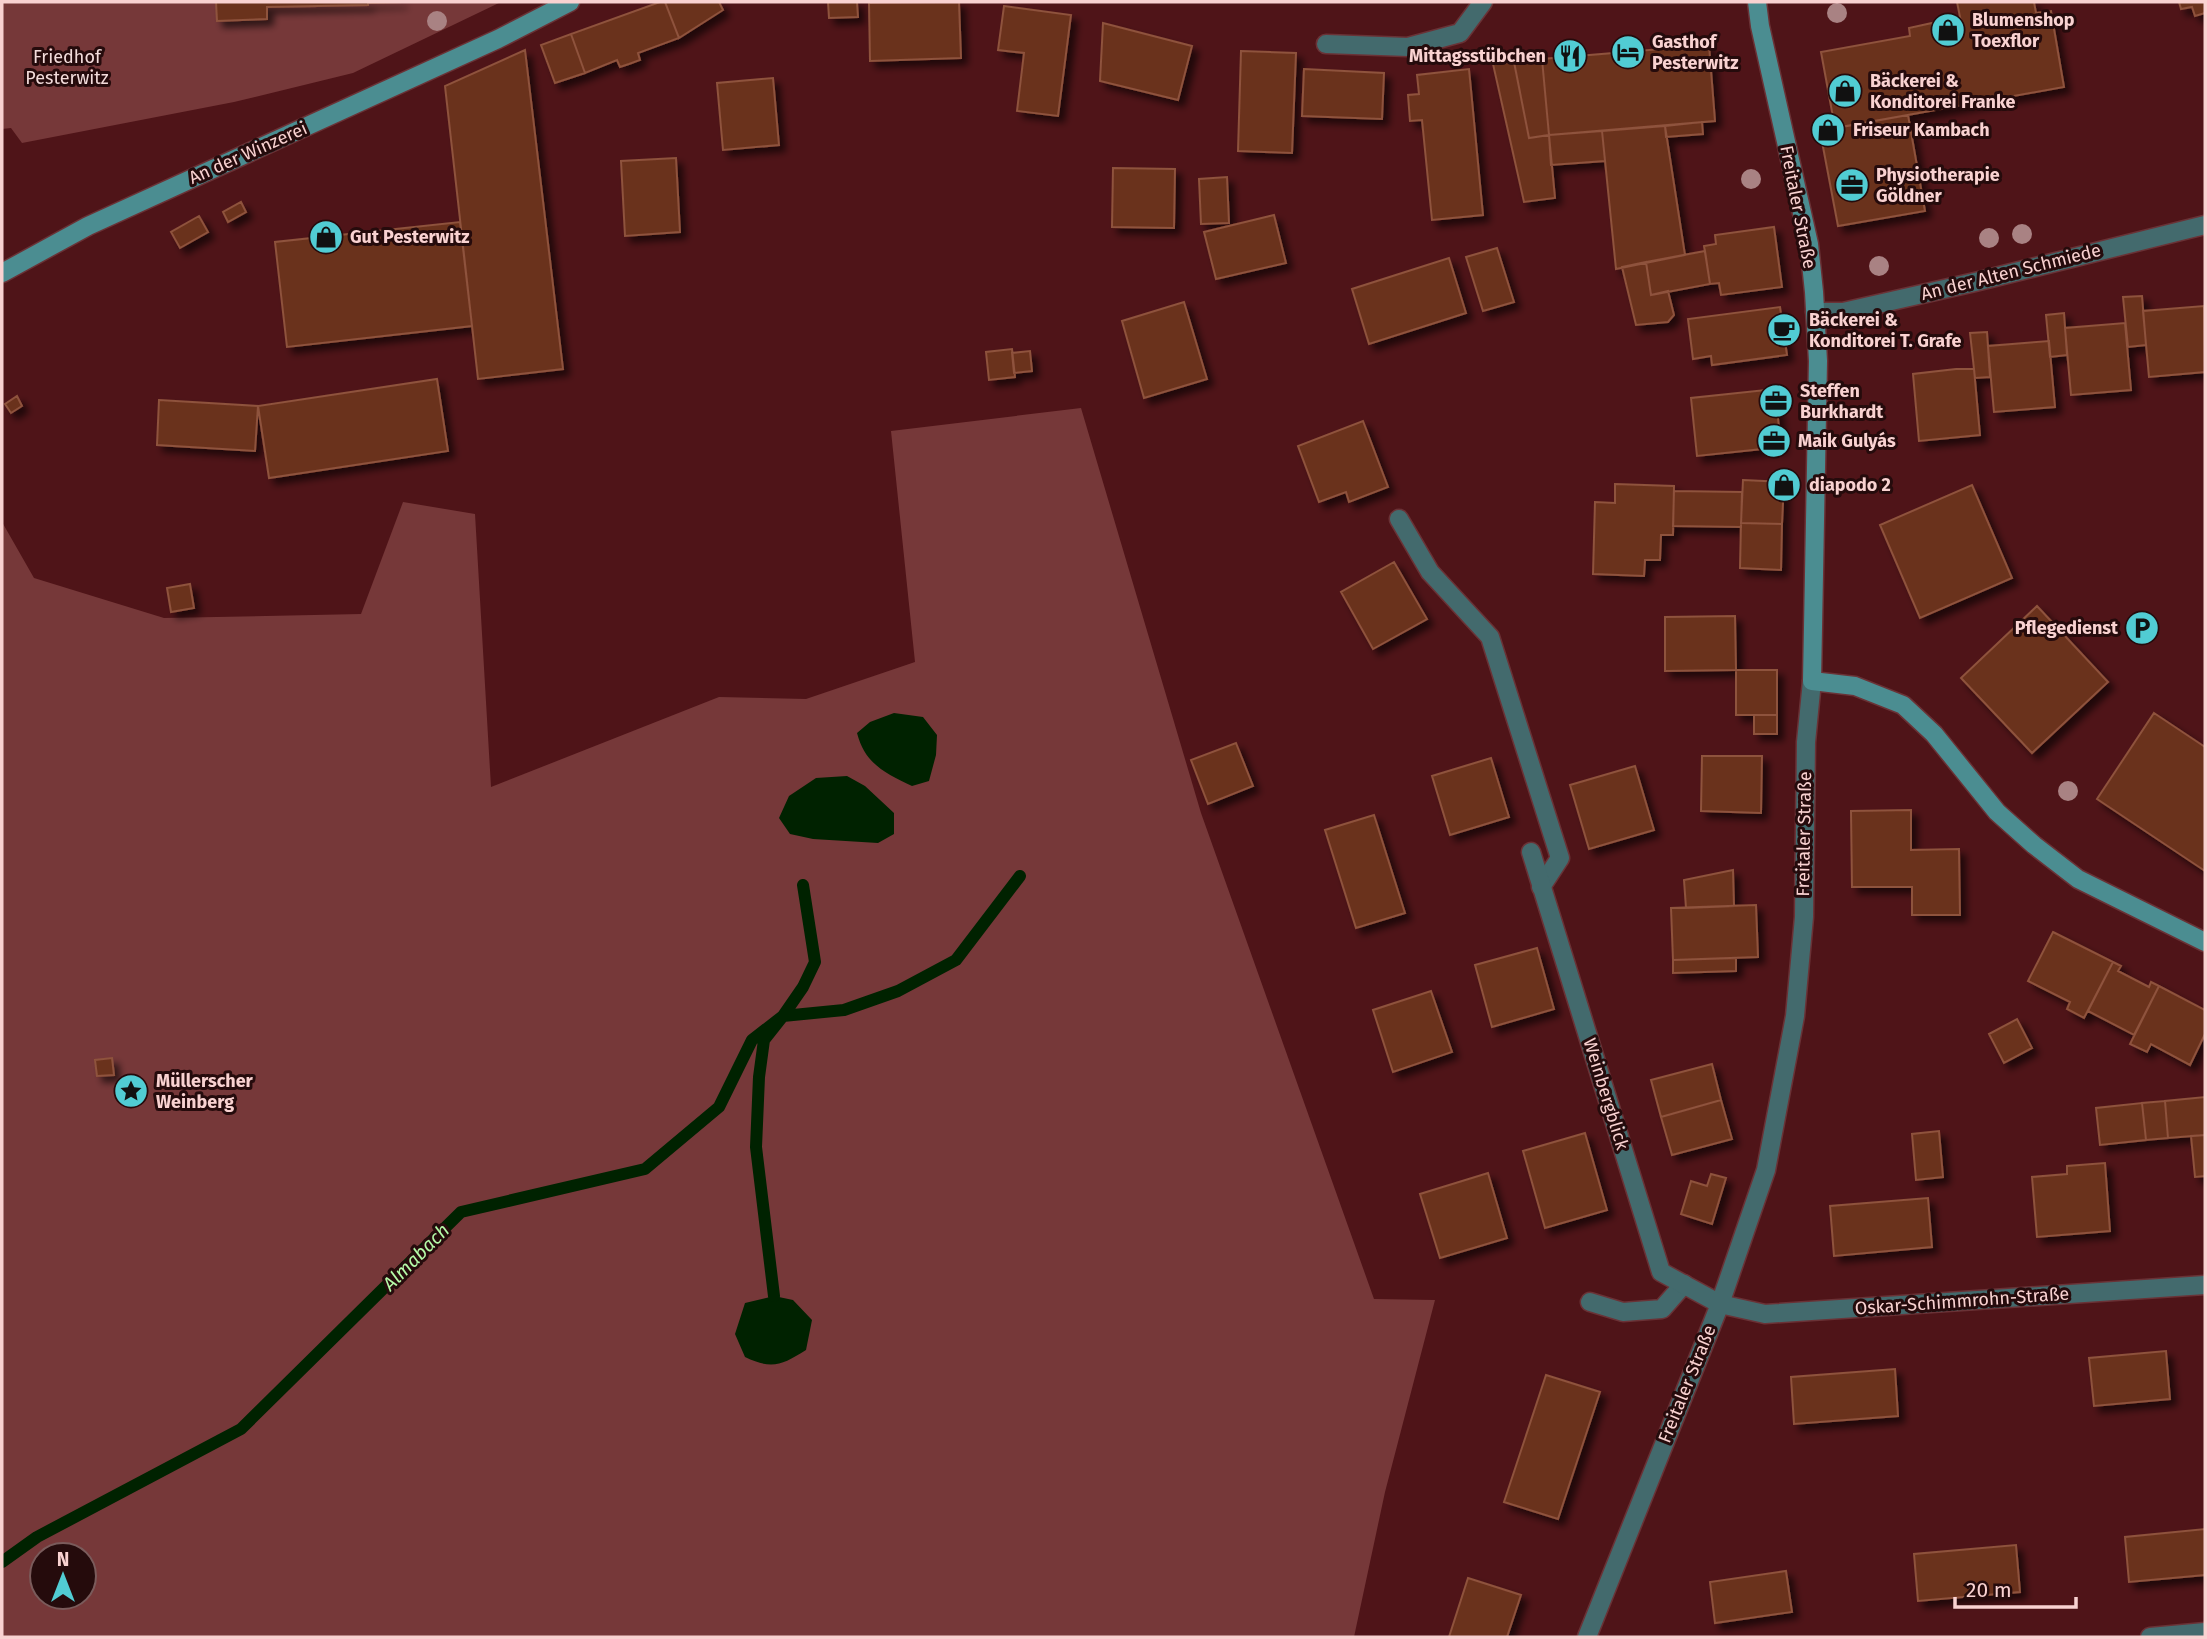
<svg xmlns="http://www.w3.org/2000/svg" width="2207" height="1639" font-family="'Fira Sans',sans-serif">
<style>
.green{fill:#763839;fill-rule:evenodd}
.water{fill:#020}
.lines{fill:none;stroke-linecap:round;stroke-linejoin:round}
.stream{stroke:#020;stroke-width:12}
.building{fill:#6b321d;stroke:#8e523c;stroke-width:2;filter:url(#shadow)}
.lane-casing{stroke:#6a3236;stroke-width:21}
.street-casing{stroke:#6a3236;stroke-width:21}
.secondary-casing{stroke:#6a3236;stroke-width:21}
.lane{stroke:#436a6d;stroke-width:18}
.street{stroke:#436a6d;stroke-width:18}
.secondary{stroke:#4b8d91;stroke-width:18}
.tree{fill:#a98283}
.labels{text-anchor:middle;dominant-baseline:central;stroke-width:6;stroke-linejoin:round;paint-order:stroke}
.poi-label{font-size:18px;font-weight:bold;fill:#f9d2d1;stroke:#250b0c;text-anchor:start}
.park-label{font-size:18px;fill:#f3dcdb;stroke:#250b0c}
.street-label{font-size:18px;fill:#f9d2d1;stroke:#250b0c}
.water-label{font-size:19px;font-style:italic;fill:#b5faa8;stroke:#250b0c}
</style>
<defs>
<filter id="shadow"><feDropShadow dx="6" dy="6" stdDeviation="3.5" flood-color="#0009"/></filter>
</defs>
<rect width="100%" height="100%" fill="#4f1418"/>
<!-- green -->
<path class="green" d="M 2,2 L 501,2 L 353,73 L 234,102 L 22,143 L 11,128 L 2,129 Z
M 1081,408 L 1201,813 L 1374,1299 L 1435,1300 L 1385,1492 L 1354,1637 L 2,1637 L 2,522 L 34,578 L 164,618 L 361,614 L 403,502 L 475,514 L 491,787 L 719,697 L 806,699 L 915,662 L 891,431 ZM 42,1555 L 84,1555 L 84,1597 L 42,1597 Z"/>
<!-- water -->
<path class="water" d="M 894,713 L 923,717 L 937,735 L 936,755 L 929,781 L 912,786 C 885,773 865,764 857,733 L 870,722 Z
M 847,776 L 865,786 L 894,813 L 894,834 L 878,843 L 813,839 L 790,834 L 779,818 L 789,796 L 816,778 Z
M 774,1296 L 793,1300 L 812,1320 L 806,1350 C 782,1365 772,1370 745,1357 L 735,1334 L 745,1303 Z"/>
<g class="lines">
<!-- stream -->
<path class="stream" d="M 774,1296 L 756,1147 L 759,1077 L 764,1040 L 783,1016 L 844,1010 L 898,991 L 956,960 L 1020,876
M 2,1562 L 37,1537 L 241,1429 L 461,1212 L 645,1169 L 719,1107 L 752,1040 L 783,1016 L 803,987 L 815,962 L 803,885"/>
</g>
<!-- building -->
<path class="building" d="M 216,2 L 402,2 L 368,3 L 368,5 L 267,7 L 267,19 L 217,21 Z
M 660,2 L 665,2 L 679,38 L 638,53 L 640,60 L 629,64 L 620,67 L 617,60 L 585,73 L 571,34 Z
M 665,2 L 719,2 L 723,10 L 679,38 Z
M 828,2 L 857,2 L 858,17 L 829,18 Z
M 959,2 L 961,58 L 870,61 L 869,3 Z
M 1957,2 L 2034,2 L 2036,13 L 2051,11 L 2064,87 L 1835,128 L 1821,52 L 1910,36 L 1909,28 L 1932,23 L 1934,32 L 1962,27 Z
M 2179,2 L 2205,2 L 2205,13 L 2195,16 L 2192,7 L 2181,9 Z
M 1004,6 L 1071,15 L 1058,116 L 1017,111 L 1024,53 L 998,50 Z
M 1103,23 L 1192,46 L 1178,100 L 1100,81 Z
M 571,34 L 585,73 L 555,83 L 541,45 Z
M 1709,45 L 1715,121 L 1549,135 L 1542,59 Z
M 525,50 L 563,369 L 478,379 L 445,86 Z
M 1241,51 L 1296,53 L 1292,153 L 1238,151 Z
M 1542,59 L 1549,135 L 1529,138 L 1514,62 Z
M 1514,62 L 1529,138 L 1549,135 L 1555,198 L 1524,202 L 1493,64 Z
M 1304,69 L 1384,73 L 1382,119 L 1302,116 Z
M 1469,69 L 1483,215 L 1432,220 L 1422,120 L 1410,121 L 1408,95 L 1419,94 L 1417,75 Z
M 773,78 L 779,145 L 723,150 L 717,83 Z
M 1908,115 L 1925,211 L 1838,226 L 1820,131 Z
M 1702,122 L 1703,134 L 1666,137 L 1665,126 Z
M 1665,126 L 1685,255 L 1616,269 L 1602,131 Z
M 1602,131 L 1605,161 L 1551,165 L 1549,135 Z
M 676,158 L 680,232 L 625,236 L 621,161 Z
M 1113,168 L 1175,169 L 1174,228 L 1112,227 Z
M 1227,177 L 1229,223 L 1201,224 L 1199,179 Z
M 241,202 L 246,212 L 228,222 L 223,212 Z
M 1274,215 L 1286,263 L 1216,279 L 1204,232 Z
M 199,216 L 208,232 L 180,248 L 171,232 Z
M 460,222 L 472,326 L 287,347 L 275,242 Z
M 1774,227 L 1782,287 L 1721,295 L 1719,283 L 1710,284 L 1704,246 L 1716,244 L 1715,235 Z
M 1497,248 L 1514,302 L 1483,311 L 1466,257 Z
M 1705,251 L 1710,284 L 1651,295 L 1646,262 Z
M 1449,258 L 1466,313 L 1369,344 L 1352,289 Z
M 1646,262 L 1651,295 L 1668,291 L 1674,315 L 1668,322 L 1636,325 L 1622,267 Z
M 2142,296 L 2146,345 L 2128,347 L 2123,297 Z
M 1184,302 L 1207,379 L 1144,398 L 1122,321 Z
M 2204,306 L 2205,372 L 2149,377 L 2143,311 Z
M 1780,307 L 1787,355 L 1712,365 L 1711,356 L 1693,359 L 1688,319 Z
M 2064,313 L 2067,355 L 2050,357 L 2046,315 Z
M 2125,323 L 2131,390 L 2071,395 L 2065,328 Z
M 1987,332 L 1990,377 L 1975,378 L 1970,333 Z
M 2049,341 L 2055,407 L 1994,412 L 1988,346 Z
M 1012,349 L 1015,377 L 989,380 L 986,352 Z
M 1030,351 L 1032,371 L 1014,373 L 1012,353 Z
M 1956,369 L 1974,369 L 1980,435 L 1919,441 L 1913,374 Z
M 437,379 L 448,451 L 269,478 L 258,406 Z
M 1775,389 L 1781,447 L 1697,456 L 1691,398 Z
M 17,396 L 22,406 L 11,413 L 5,404 Z
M 159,400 L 258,406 L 255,451 L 157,445 Z
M 1363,421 L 1388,487 L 1349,502 L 1346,492 L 1319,502 L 1298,446 Z
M 1743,480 L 1784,482 L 1782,524 L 1741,523 Z
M 1615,484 L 1674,486 L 1673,535 L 1661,535 L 1660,560 L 1645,560 L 1644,576 L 1593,574 L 1595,502 L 1615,503 Z
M 1972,485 L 2012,578 L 1920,618 L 1880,525 Z
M 1674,491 L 1742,492 L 1741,527 L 1673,526 Z
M 1741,523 L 1782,524 L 1781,570 L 1740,568 Z
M 1394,562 L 1427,619 L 1373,649 L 1341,592 Z
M 190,584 L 194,608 L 171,612 L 167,588 Z
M 2037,606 L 2108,682 L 2032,753 L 1961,678 Z
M 1735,616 L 1736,670 L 1665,671 L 1665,617 Z
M 1736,670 L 1777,670 L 1777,715 L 1736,715 Z
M 2154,713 L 2205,747 L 2205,871 L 2097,799 Z
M 1754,715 L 1777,715 L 1777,734 L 1754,734 Z
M 1236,743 L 1253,786 L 1208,804 L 1191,760 Z
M 1702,756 L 1762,756 L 1761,813 L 1701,811 Z
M 1491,758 L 1509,817 L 1450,835 L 1432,776 Z
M 1635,766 L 1654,830 L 1589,849 L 1570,785 Z
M 1911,810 L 1911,850 L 1959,849 L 1960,915 L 1912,915 L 1912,887 L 1852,887 L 1851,811 Z
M 1374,815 L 1405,913 L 1356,928 L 1325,830 Z
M 1733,870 L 1734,906 L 1686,908 L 1684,880 Z
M 1756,905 L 1758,957 L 1673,960 L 1671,908 Z
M 2053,932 L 2113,962 L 2084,1018 L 2067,1009 L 2070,1002 L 2028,981 Z
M 1537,948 L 1554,1009 L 1492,1027 L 1475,965 Z
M 1736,958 L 1736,971 L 1673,973 L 1673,960 Z
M 2113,962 L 2121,966 L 2118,971 L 2149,987 L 2151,982 L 2159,986 L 2134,1035 L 2088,1011 Z
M 2159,986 L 2205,1010 L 2205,1034 L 2190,1065 L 2151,1044 L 2147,1052 L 2130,1044 Z
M 1431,991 L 1452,1052 L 1393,1072 L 1373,1010 Z
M 2017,1019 L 2032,1048 L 2004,1063 L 1989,1034 Z
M 112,1058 L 114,1075 L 97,1076 L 95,1060 Z
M 1712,1064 L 1721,1100 L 1661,1117 L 1651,1080 Z
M 2205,1097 L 2205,1135 L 2168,1138 L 2165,1101 Z
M 1721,1100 L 1732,1139 L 1672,1155 L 1661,1117 Z
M 2165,1101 L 2168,1138 L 2146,1140 L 2142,1103 Z
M 2142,1103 L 2146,1140 L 2100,1145 L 2096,1108 Z
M 1939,1131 L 1943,1177 L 1916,1180 L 1912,1134 Z
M 1585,1133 L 1607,1210 L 1545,1228 L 1523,1151 Z
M 2205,1135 L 2205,1176 L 2195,1177 L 2191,1136 Z
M 2105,1163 L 2110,1231 L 2037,1237 L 2032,1177 L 2067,1174 L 2067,1166 Z
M 1488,1173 L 1507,1238 L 1440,1258 L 1420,1194 Z
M 1711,1174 L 1726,1178 L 1712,1224 L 1681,1214 L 1691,1181 L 1707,1186 Z
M 1928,1198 L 1932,1247 L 1834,1256 L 1830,1206 Z
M 2166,1351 L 2170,1399 L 2094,1406 L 2089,1358 Z
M 1895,1369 L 1898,1416 L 1794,1424 L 1791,1377 Z
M 1546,1375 L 1600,1392 L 1558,1519 L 1504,1502 Z
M 2205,1529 L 2205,1575 L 2129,1582 L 2125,1537 Z
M 2016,1545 L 2020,1592 L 1918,1601 L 1914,1554 Z
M 1786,1571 L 1792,1612 L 1715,1623 L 1710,1582 Z
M 1468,1578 L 1521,1595 L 1507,1637 L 1449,1637 Z"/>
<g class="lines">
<!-- lane casing -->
<g class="lane-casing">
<path id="lane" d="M 1326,44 L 1408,47 L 1460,33 L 1483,2
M 1399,519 L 1430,572 L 1490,637 L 1560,858 L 1541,887
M 1590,1302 L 1623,1312 L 1662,1309 L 1684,1284"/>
</g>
<!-- street casing -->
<g class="street-casing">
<path id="street" d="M 1815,312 L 1843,312 L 1975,282 L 2205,225
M 1531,852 L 1661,1272 L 1720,1304 L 1765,1314 L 2205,1285
M 1587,1637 L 1720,1304 L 1766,1170 L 1795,1016 L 1804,917 L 1806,742 L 1812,681
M 2150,1637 L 2205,1632"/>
</g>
<!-- secondary casing -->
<g class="secondary-casing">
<path id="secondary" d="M 1757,2 L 1760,26 L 1809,244 L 1814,292 L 1818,361 L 1812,681 L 1855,686 L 1903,705 L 1934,734 L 1997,812 L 2034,845 L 2078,879 L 2205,942
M 2,273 L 88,226 L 498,39 L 570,2"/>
</g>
<!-- lane -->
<use href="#lane" class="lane"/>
<!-- street -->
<use href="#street" class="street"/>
<!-- secondary -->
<use href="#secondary" class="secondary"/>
</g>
<!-- trees -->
<g class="tree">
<circle cx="1837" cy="13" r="10"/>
<circle cx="437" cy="21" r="10"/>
<circle cx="1751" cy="179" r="10"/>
<circle cx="2022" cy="234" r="10"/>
<circle cx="1989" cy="238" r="10"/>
<circle cx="1879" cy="266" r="10"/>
<circle cx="2068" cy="791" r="10"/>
</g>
<!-- icons -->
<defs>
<g id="shop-disc" transform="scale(1.75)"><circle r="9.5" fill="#51ccd3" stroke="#250b0c"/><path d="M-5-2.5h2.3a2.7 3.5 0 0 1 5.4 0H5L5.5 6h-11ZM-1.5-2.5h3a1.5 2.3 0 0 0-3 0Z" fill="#111"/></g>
<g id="hotel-disc" transform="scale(1.75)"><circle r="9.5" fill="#51ccd3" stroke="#250b0c"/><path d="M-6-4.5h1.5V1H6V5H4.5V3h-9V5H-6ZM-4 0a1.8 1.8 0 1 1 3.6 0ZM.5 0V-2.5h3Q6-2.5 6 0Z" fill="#111"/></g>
<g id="restaurant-disc" transform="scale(1.75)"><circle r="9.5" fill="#51ccd3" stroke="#250b0c"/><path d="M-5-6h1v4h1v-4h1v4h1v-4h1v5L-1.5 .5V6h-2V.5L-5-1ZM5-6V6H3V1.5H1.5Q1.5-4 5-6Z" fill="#111"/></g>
<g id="office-disc" transform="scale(1.75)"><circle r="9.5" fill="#51ccd3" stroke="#250b0c"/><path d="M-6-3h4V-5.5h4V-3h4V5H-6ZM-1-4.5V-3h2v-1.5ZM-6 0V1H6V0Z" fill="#111"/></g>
<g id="cafe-disc" transform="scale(1.75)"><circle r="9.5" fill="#51ccd3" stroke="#250b0c"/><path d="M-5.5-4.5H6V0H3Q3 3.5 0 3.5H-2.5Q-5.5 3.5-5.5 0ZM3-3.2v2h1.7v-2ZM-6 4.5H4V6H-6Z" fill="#111"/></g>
<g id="parking-disc" transform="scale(1.75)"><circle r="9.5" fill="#51ccd3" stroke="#250b0c"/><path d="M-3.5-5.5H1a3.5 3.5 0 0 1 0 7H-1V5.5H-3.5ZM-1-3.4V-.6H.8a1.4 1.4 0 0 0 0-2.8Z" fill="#111"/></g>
<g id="sight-disc" transform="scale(1.75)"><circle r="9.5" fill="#51ccd3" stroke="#250b0c"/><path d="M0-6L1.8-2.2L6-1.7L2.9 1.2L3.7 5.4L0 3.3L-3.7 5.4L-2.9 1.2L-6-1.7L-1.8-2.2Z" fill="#111"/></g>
</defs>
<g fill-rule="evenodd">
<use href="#shop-disc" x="1948" y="30"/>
<use href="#hotel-disc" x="1628" y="52"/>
<use href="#restaurant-disc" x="1570" y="56"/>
<use href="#shop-disc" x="1845" y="91"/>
<use href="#shop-disc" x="1828" y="130"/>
<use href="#office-disc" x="1852" y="185"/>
<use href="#shop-disc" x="326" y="237"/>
<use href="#cafe-disc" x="1784" y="330"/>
<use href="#office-disc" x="1776" y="401"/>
<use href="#office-disc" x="1774" y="441"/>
<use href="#shop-disc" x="1784" y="485"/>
<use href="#parking-disc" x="2142" y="628"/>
<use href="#sight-disc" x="131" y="1091"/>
</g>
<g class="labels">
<!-- poi labels -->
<g class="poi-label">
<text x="1972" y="20">Blumenshop<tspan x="1972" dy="21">Toexflor</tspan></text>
<text x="1652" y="42">Gasthof<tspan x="1652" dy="21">Pesterwitz</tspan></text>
<text x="1546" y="56" text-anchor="end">Mittagsstübchen</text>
<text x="1870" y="81">Bäckerei &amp;<tspan x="1870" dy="21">Konditorei Franke</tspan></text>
<text x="1853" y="130">Friseur Kambach</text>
<text x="1876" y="175">Physiotherapie<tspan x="1876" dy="21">Göldner</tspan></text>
<text x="350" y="237">Gut Pesterwitz</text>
<text x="1809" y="320">Bäckerei &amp;<tspan x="1809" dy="21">Konditorei T. Grafe</tspan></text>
<text x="1800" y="391">Steffen<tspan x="1800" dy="21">Burkhardt</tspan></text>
<text x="1798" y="441">Maik Gulyás</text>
<text x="1809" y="485">diapodo 2</text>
<text x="2118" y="628" text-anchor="end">Pflegedienst</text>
<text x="156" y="1081">Müllerscher<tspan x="156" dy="21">Weinberg</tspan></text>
</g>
<!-- park labels -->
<g class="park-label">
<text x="67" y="57">Friedhof<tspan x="67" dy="21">Pesterwitz</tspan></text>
</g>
<!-- street labels -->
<g class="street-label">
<text transform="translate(248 153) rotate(-24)">An der Winzerei</text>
<text transform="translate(1798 207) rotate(79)">Freitaler Straße</text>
<text transform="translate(2011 272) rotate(-14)">An der Alten Schmiede</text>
<text transform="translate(1804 834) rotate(-89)">Freitaler Straße</text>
<text transform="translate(1606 1094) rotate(73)">Weinbergblick</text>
<text transform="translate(1962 1301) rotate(-4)">Oskar-Schimmrohn-Straße</text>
<text transform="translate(1687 1384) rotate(-68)">Freitaler Straße</text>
</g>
<!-- water labels -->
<g class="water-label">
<text transform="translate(416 1257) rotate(-45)">Almabach</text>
</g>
</g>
<!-- border -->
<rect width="2207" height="1639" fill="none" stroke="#f9d2d1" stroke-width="7"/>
<!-- north arrow -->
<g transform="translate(63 1576)"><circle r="33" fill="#250b0c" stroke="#7a5b5b" stroke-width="2"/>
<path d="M0-5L12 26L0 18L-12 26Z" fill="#51ccd3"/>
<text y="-10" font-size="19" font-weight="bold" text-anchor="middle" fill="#f9d2d1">N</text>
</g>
<!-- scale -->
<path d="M1955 1597v10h121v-10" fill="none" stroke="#f9d2d1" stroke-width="3.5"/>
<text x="1966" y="1597" font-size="21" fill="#f9d2d1" stroke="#250b0c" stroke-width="5" paint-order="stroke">20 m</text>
</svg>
